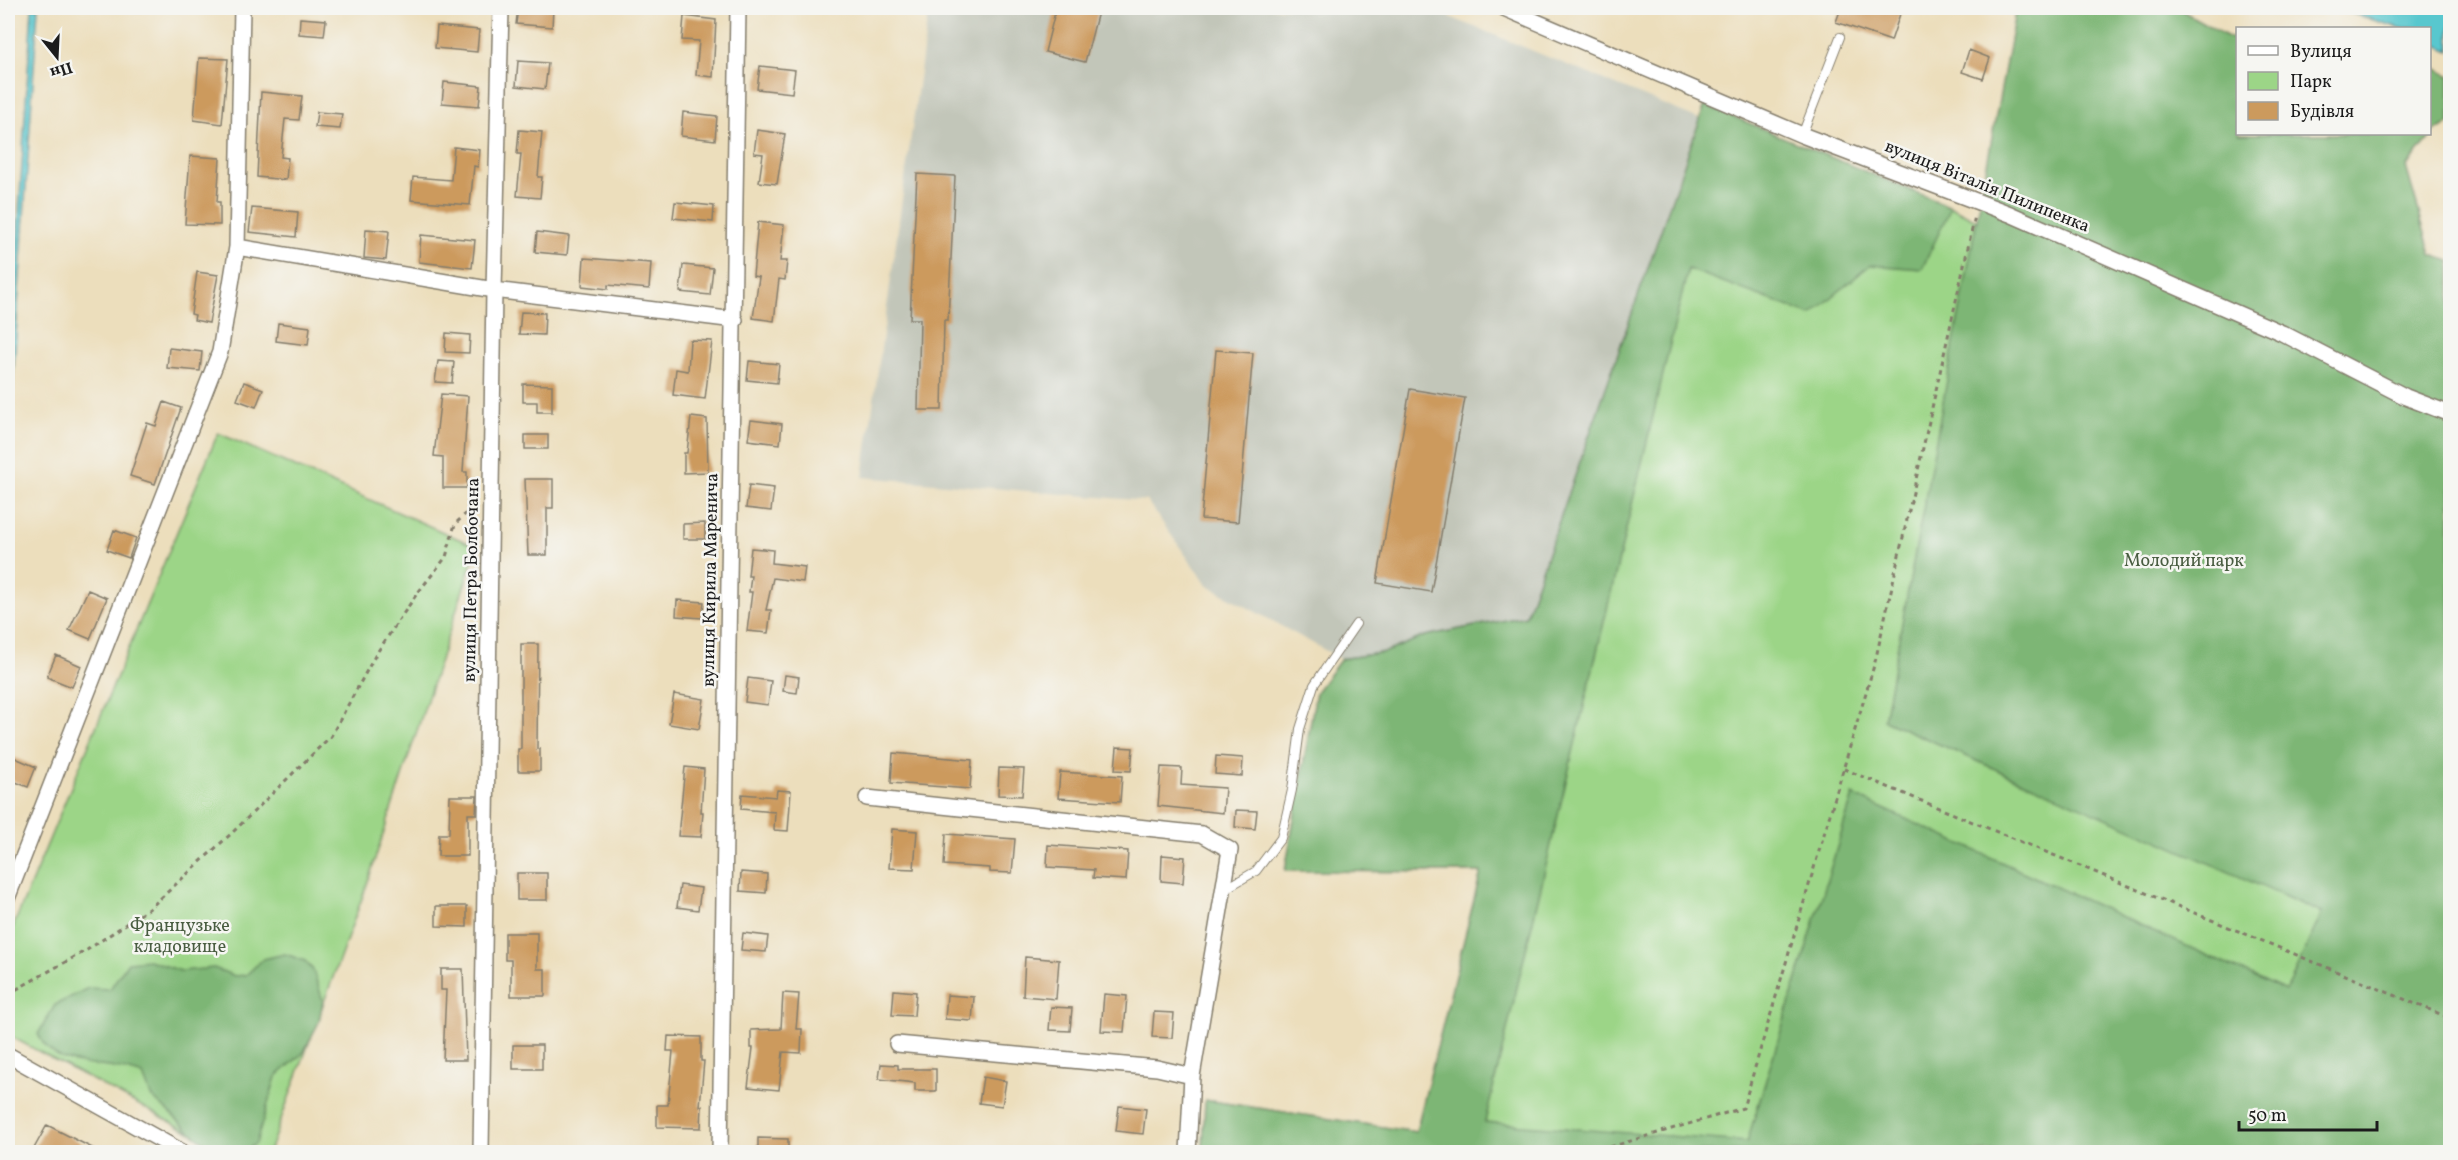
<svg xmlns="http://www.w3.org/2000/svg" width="2458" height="1160" font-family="Vollkorn,serif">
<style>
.industrial{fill:#c2c6b9}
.green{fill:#9cd587;stroke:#5c7852;stroke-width:1.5}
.forest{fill:#7db674;stroke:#4c6948;stroke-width:1.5}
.water{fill:#59c7ce;stroke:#3a7275;stroke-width:1.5}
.building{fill:#cc9a5d}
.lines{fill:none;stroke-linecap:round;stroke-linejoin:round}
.service-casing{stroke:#847d6c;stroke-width:10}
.minor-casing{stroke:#847d6c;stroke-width:18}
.path{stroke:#847d6c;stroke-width:3;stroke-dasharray:4.5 4.5;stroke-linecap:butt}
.service{stroke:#fff;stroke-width:8}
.minor{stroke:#fff;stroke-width:15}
.labels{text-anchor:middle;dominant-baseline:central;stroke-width:5;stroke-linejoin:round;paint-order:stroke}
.street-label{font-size:18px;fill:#1c1c1c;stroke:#f6f6f2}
.park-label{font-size:18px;fill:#495d41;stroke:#f6f6f2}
</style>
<rect width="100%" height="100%" fill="#f6f6f2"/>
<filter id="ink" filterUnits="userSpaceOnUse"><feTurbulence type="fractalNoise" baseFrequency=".0167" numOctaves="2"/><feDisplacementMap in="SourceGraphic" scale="12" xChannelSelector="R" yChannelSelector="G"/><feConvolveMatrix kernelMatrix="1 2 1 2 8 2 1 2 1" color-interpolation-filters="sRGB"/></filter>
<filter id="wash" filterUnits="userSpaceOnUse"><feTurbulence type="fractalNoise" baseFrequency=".008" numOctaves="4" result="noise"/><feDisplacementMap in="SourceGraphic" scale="24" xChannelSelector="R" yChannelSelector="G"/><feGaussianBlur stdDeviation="1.35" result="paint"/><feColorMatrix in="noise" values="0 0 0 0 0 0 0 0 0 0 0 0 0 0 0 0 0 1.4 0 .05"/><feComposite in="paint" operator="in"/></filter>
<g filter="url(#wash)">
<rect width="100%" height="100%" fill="#ecdebc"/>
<!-- industrial -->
<path class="industrial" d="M 929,8 L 1428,8 L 1699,119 L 1526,616 L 1425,636 L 1386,652 L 1341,659 L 1207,585 L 1147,501 L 863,477 Z"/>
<!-- green -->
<path class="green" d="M 2016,8 L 2177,8 L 2230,38 L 2237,38 L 2238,134 L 2430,134 L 2430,66 L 2450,76 L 2450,123 L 2436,130 L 2406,167 L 2431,255 L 2450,261 L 2450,1152 L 1203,1152 L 1205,1100 L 1416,1132 L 1481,872 L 1285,871 L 1316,692 L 1341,659 L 1386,652 L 1425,636 L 1526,616 L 1705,105 L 1951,207 L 1978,221 Z
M 218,433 L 477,547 L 365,890 L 269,1152 L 227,1152 L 8,1035 L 8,939 Z"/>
<!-- forest -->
<path class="forest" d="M 2016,8 L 2177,8 L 2230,38 L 2237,38 L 2238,134 L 2430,134 L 2430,66 L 2450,76 L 2450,123 L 2436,130 L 2406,167 L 2431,255 L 2450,261 L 2450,1152 L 1203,1152 L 1205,1100 L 1416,1132 L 1481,872 L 1285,871 L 1316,692 L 1341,659 L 1386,652 L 1425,636 L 1526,616 L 1705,105 L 1951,207 L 1922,269 L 1870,265 L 1811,315 L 1688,269 L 1485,1122 L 1747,1142 L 1853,795 L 2286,991 L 2322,913 L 1884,720 Z
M 285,954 L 305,961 L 313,970 L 323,1001 L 319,1022 L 303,1053 L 276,1077 L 256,1143 L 247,1150 L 219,1152 L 194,1135 L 151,1096 L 143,1075 C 136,1073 128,1070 120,1069 C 91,1063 53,1068 38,1034 L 55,1005 L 88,988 L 110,989 L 128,962 L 149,960 L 181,971 L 214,968 L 235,976 L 246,975 L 263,959 Z"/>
<!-- water -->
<path class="water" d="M 32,8 L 38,8 L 10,425 L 8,436 L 8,382 Z
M 2333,8 L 2450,8 L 2450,51 L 2430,42 L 2430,28 L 2400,28 Z"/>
<g id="blocks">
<!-- building -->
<path class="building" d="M 518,8 L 553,9 L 552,27 L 516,24 Z
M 1056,8 L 1099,8 L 1085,62 L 1045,52 Z
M 1841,8 L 1902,8 L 1891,41 L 1836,22 Z
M 684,16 L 716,20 L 713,77 L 696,75 L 699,41 L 682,40 Z
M 300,18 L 326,20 L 324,36 L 299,34 Z
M 437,26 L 479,30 L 477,52 L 435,48 Z
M 1969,50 L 1990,58 L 1983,79 L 1962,72 Z
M 199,58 L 228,59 L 222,124 L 194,120 Z
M 518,61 L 548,63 L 545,89 L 516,86 Z
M 760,66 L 795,70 L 792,93 L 757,89 Z
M 444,82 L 481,86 L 479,106 L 442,103 Z
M 261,92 L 302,96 L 299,120 L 285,119 L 281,157 L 288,158 L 286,180 L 257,177 Z
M 317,112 L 342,114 L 340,129 L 315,127 Z
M 683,112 L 717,116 L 715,140 L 681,136 Z
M 519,130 L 542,132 L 538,177 L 542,177 L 540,198 L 517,196 L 521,154 L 517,154 Z
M 757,130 L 785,134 L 777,184 L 759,182 L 763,154 L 754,153 Z
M 454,147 L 480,150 L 478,167 L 474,166 L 470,205 L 411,200 L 413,177 L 451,180 Z
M 190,156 L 220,158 L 217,202 L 220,202 L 220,225 L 185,224 Z
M 917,174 L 955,176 L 948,320 L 944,320 L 942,410 L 918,410 L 920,319 L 910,319 Z
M 675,202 L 714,206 L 713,222 L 673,218 Z
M 252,208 L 298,212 L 296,237 L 249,232 Z
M 758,222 L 784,225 L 780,261 L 787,261 L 785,280 L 779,279 L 774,321 L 753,318 L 759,277 L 753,276 Z
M 366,229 L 389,231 L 386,260 L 364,258 Z
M 537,232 L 569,236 L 567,255 L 535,252 Z
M 421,235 L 475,240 L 472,268 L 419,262 Z
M 584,258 L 651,263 L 649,289 L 608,285 L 608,289 L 582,286 Z
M 683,265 L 713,268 L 710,295 L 680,292 Z
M 197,272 L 218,275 L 209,323 L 194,320 L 195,315 L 191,314 Z
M 521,312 L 545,313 L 544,335 L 519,334 Z
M 278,323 L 310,327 L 308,345 L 276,341 Z
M 446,333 L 470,335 L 469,353 L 445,352 Z
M 690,340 L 712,341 L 705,399 L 673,395 L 676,369 L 688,371 Z
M 169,348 L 202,352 L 200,371 L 167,368 Z
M 1216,350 L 1253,353 L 1238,522 L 1201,519 Z
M 438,361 L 454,362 L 452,383 L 435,382 Z
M 749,361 L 779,364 L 777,383 L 747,380 Z
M 244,382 L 263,389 L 256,407 L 237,400 Z
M 523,384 L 552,385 L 552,412 L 537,412 L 537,402 L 523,402 Z
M 1410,389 L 1465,398 L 1431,592 L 1377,583 Z
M 441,394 L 468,396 L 463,472 L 467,472 L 467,488 L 443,488 L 443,457 L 434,456 Z
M 164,402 L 181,408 L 155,484 L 130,476 L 147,423 L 156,426 Z
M 691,417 L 707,419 L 708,472 L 684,473 L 684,453 L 687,453 Z
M 751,420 L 782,424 L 780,444 L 748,440 Z
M 525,435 L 548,435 L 548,449 L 525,449 Z
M 525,479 L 553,479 L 553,508 L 547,508 L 547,555 L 528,555 Z
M 749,485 L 774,488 L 771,511 L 746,508 Z
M 705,523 L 705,539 L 683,539 L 683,524 Z
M 114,530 L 136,538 L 129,558 L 107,550 Z
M 751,548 L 773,550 L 772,563 L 805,567 L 803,582 L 773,578 L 766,610 L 771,610 L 768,633 L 747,631 L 752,592 L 749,592 L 751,576 L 748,576 Z
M 88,590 L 107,598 L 90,639 L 69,630 Z
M 677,600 L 704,602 L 702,618 L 676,616 Z
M 521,644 L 538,644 L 537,749 L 540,749 L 540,771 L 518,771 L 518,749 L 521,749 Z
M 56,655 L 81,666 L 72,687 L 47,677 Z
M 785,675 L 799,677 L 797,693 L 783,691 Z
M 748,678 L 771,681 L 768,705 L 745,702 Z
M 674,694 L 704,699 L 699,729 L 669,724 Z
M 1117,747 L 1133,748 L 1131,771 L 1115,770 Z
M 893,753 L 972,760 L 970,789 L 891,783 Z
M 1216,756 L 1243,758 L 1242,776 L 1215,774 Z
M 13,757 L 36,767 L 28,787 L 8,779 L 8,770 Z
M 685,767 L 704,769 L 701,812 L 703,812 L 701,837 L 678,836 Z
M 1161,767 L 1182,768 L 1181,785 L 1225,788 L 1223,813 L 1158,806 Z
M 999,768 L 1024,769 L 1022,796 L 998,795 Z
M 1060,772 L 1122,776 L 1120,802 L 1058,798 Z
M 777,790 L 791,791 L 788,831 L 774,830 L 775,812 L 741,809 L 742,794 L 776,797 Z
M 450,796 L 477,796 L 476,814 L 468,814 L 468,856 L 438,856 L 439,834 L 449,834 Z
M 1236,810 L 1257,811 L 1255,829 L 1235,827 Z
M 892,829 L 917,831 L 914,869 L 889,868 Z
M 946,834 L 1015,839 L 1012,873 L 990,872 L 990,868 L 944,865 Z
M 1048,845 L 1128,851 L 1126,880 L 1093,878 L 1094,870 L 1047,867 Z
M 1162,855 L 1185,857 L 1183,883 L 1161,881 Z
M 741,872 L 767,874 L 766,893 L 740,891 Z
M 517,873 L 547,873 L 547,900 L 517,900 Z
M 680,885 L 701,888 L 698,910 L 677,907 Z
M 436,906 L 467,906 L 467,927 L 436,926 Z
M 505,933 L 537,933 L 537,969 L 545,969 L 545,996 L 511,996 L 511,960 L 505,960 Z
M 743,933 L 768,936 L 766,952 L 741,950 Z
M 1025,957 L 1059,960 L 1056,999 L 1023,996 Z
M 441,969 L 463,969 L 466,1060 L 443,1060 L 446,990 L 441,990 Z
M 894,990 L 916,992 L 914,1016 L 892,1015 Z
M 783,993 L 799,994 L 796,1029 L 802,1029 L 801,1053 L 783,1052 L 779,1090 L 748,1087 L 753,1048 L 751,1048 L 751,1030 L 781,1029 Z
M 1104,994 L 1127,996 L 1124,1032 L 1101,1031 Z
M 947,995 L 974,997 L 972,1021 L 945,1019 Z
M 1051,1007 L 1072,1008 L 1070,1031 L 1049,1030 Z
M 1154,1012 L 1174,1013 L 1172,1038 L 1152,1037 Z
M 668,1036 L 701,1037 L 701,1061 L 704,1061 L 700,1106 L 702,1106 L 701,1128 L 657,1127 L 657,1105 L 668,1105 L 673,1051 L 667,1051 Z
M 513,1045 L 542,1045 L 542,1069 L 513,1069 Z
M 881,1064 L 898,1065 L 898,1069 L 936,1069 L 936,1091 L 915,1091 L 915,1083 L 879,1079 Z
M 983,1077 L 1006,1081 L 1002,1106 L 979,1103 Z
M 1119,1106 L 1146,1109 L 1143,1134 L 1116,1131 Z
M 47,1125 L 100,1152 L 32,1152 Z
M 758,1138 L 788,1139 L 788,1152 L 758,1152 Z"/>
</g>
</g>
<g filter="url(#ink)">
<use href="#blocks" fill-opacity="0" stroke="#847d6c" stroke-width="1.5"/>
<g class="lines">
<!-- service casing -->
<g class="service-casing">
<path id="service" d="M 1802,135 L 1840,37
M 1225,889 L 1256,871 L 1281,838 L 1292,790 L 1300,729 L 1314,685 L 1356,624"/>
</g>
<!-- minor casing -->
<g class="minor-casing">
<path id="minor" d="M 1504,8 L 1802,135 L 2010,214 L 2282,333 L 2406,397 L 2450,414
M 237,247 L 494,290 L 735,320
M 867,798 L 1202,834 L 1230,850 L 1192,1076
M 8,896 L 220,352 L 237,247 L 242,8
M 897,1044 L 1157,1068 L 1192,1076 L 1188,1152
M 8,1055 L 182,1152
M 481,1152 L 494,290 L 501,8
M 720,1152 L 738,8"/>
</g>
<!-- path -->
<path class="path" d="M 1844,769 L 2450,1018
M 8,994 L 87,950 L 150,908 L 233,832 L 331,736 L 376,654 L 416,595 L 446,557 L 455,524 L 475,505
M 1593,1152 L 1743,1108 L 1875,662 L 1975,216"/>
<!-- service -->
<use href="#service" class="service"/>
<!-- minor -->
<use href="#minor" class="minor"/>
</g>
</g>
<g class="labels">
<!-- street labels -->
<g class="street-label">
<text transform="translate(1987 187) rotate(22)">вулиця Віталія Пилипенка</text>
<text transform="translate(472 580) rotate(-89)">вулиця Петра Болбочана</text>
<text transform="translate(711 580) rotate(-89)">вулиця Кирила Маренича</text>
</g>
<!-- park labels -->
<g class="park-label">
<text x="2184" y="561">Молодий парк</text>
<text x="180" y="926">Французьке<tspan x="180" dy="21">кладовище</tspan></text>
</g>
</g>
<!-- margin -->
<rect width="2458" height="1160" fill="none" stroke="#f6f6f2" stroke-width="30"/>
<!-- legend -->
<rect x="2236" y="27" width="195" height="108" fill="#f6f6f2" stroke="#9f9f9c" stroke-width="1.5"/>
<rect x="2248" y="46" width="30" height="9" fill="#ffffff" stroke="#9f9f9c" stroke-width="1.5"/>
<text x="2290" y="57" font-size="18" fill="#1c1c1c">Вулиця</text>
<rect x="2248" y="72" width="30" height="18" fill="#9cd587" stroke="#9f9f9c" stroke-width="1.5"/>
<text x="2290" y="87" font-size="18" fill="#1c1c1c">Парк</text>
<rect x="2248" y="102" width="30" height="18" fill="#cc9a5d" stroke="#9f9f9c" stroke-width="1.5"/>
<text x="2290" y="117" font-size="18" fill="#1c1c1c">Будівля</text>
<!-- north arrow -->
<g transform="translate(57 57) rotate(162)" stroke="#f6f6f2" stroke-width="4.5" paint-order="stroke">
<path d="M0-4.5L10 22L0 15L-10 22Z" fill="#1c1c1c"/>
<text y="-9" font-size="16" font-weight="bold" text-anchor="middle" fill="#1c1c1c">Пн</text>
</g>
<!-- scale -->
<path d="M2239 1121v9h138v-9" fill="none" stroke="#1c1c1c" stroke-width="3"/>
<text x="2248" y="1121" font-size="18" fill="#1c1c1c" stroke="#f6f6f2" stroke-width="4.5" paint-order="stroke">50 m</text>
</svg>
